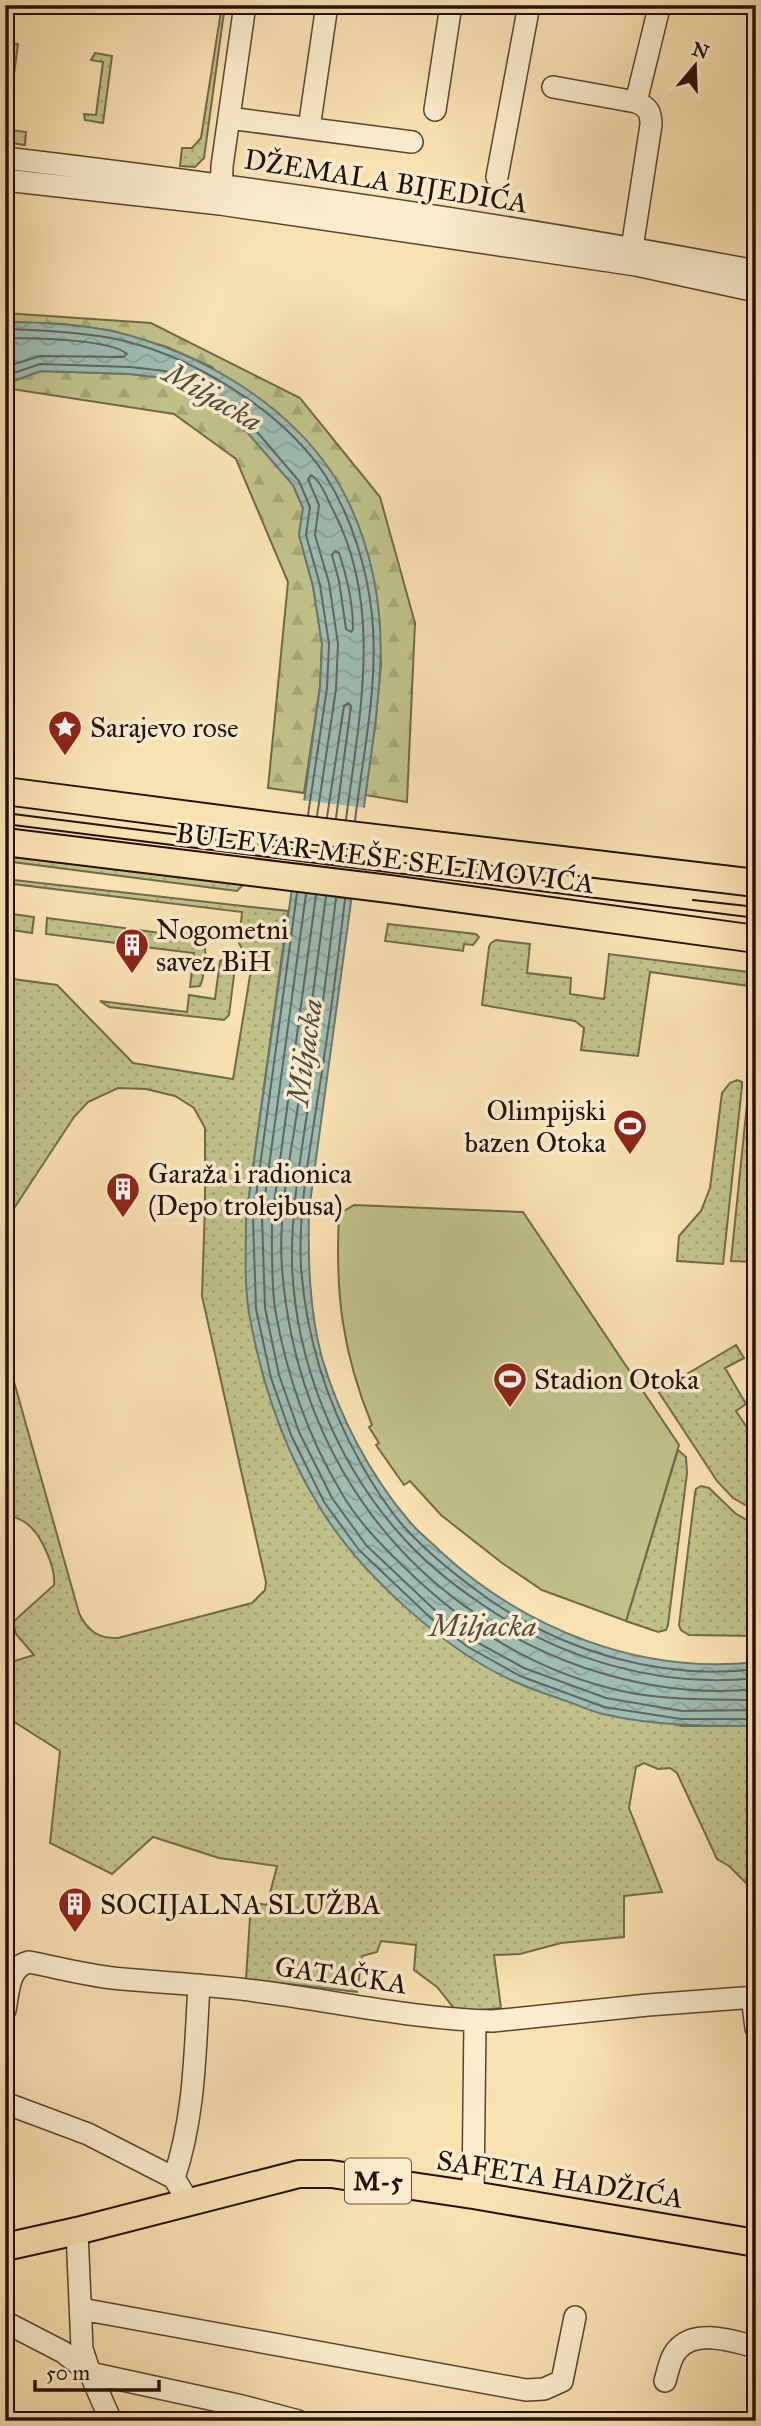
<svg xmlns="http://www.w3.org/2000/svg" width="761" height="2426" font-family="'IM FELL Great Primer',serif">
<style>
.grass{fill:url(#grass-dots);stroke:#726948;stroke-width:2}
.forest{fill:url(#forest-firs);stroke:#726948;stroke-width:2}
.garden{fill:#c0c28a;stroke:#726948;stroke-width:2}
.water{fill:url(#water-waves);stroke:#6d776d;stroke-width:2}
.pier{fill:#f9e1b2}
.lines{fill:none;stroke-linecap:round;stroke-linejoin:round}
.shore{stroke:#61665c;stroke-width:2}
.minor-casing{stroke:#594430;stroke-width:24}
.major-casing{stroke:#241005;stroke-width:30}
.minor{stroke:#fbeccd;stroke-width:21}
.major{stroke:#f9e1b2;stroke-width:26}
.tram{stroke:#241005;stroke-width:2}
.rail-casing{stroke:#241005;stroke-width:8}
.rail{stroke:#fbeccd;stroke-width:5;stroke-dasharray:16;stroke-linecap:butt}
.labels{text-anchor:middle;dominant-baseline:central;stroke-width:7;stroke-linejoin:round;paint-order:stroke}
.shield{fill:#fbeccd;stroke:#645241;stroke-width:2}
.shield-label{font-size:26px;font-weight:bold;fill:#241005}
.street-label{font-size:28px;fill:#241005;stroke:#fbeccd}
.poi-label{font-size:28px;fill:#241005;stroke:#fbeccd;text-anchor:start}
.water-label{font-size:30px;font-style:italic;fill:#4f4c42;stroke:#fbeccd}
</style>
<defs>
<pattern id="grass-dots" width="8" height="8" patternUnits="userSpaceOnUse" patternTransform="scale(1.75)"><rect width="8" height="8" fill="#c0c28a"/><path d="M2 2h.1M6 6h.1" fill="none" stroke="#a5a676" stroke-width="1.8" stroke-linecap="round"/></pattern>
<pattern id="forest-firs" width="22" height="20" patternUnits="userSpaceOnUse" patternTransform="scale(1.75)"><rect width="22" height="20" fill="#c0c28a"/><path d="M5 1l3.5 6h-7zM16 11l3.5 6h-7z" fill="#a5a676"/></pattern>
<pattern id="water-waves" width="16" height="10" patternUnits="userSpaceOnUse" patternTransform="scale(1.75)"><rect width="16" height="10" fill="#9ebcb2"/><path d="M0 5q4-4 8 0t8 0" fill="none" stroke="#88a198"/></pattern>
</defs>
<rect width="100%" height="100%" fill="#f9e1b2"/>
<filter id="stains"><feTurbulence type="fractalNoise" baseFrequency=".00286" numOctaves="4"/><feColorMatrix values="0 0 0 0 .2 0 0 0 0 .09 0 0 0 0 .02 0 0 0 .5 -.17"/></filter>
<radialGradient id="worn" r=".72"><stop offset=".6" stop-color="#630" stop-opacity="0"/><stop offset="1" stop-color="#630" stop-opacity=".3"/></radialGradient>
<!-- grass -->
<path class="grass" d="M 222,5 L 225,5 L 204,158 L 195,167 L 180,166 L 182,148 L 192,148 L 201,138 Z
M 7,42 L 18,44 L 9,112 L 5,111 L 5,43 Z
M 95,53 L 112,56 L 103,123 L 85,120 L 84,114 L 96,115 L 103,62 L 91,60 Z
M 5,129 L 26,132 L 25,145 L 5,142 Z
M 5,853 L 246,882 L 237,891 L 5,861 Z
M 5,879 L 288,911 L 246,1218 L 249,1310 L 264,1379 L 285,1438 L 354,1555 L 400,1600 L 464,1653 L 681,1726 L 756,1726 L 756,1925 L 750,1887 L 729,1866 L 717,1859 L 677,1773 L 670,1768 L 658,1769 L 644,1763 L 636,1767 L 629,1808 L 662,1892 L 624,1896 L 624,1937 L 561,1943 L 520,1954 L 494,1955 L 501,2008 L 457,2012 L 437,1987 L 414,1970 L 416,1945 L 381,1941 L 377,1952 L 362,1956 L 357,1992 L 246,1979 L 251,1902 L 267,1905 L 277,1866 L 219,1858 L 153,1837 L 112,1874 L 50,1843 L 60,1751 L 5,1716 L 5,1664 L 34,1655 L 16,1634 L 13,1622 L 54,1585 C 56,1568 41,1533 26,1523 C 20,1519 12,1516 5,1513 L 5,1379 L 13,1378 L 79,1613 C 87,1630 98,1639 118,1638 L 252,1603 L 265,1590 L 266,1582 L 202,1296 L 205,1205 L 205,1128 L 194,1108 L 175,1096 L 146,1089 L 118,1088 L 88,1102 L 74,1117 L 5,1222 L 5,978 L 57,985 L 133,1063 L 233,1079 L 251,970 L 249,961 L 239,943 L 242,912 L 5,883 Z
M 5,913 L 34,917 L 32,933 L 5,929 Z
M 47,918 L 125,928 L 124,944 L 46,934 Z
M 388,924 L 476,934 L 479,937 L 473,945 L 464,944 L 463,951 L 385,941 Z
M 138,930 L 168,934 L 169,931 C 192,933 208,930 205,959 C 204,968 204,978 200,986 L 190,987 L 194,953 L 137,946 Z
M 496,940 L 530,944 L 527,973 L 571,978 L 570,994 L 604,999 L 609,954 L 756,973 L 756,987 L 650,972 L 638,1056 L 581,1050 L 584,1028 L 575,1021 L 482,1005 L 489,947 L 491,943 Z
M 226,958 L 235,967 L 229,1015 L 224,1020 L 109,1007 L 100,1001 L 187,1012 L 189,995 L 215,999 L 220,961 Z
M 737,1080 L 742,1082 L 742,1086 L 723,1264 L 677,1261 L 679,1236 L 701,1211 L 710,1188 L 722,1093 L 730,1083 Z
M 747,1104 L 756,1105 L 756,1262 L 731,1261 Z
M 736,1345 L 744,1358 L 725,1368 L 746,1404 L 736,1411 L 756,1441 L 756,1511 L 733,1498 L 717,1481 L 658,1391 Z
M 678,1450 L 686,1457 L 687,1473 L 668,1625 L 666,1630 L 658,1632 L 626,1621 Z
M 701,1486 L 709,1488 L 736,1514 L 756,1525 L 756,1636 L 689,1635 L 681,1630 L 679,1625 L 695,1493 L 696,1489 Z"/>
<!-- forest -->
<path class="forest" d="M 5,313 L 151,323 L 300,398 L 380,497 L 415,623 L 407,802 L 365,795 L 375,726 L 381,665 L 379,614 L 370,564 L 212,367 L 167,347 L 113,331 L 63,324 L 5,322 Z
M 41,371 L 130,374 L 163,378 L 199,396 L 241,425 L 293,485 L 303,508 L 299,535 L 313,586 L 322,644 L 320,687 L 304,793 L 268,788 L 288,582 L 236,459 L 174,414 L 5,388 L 5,384 Z"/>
<!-- garden -->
<path class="garden" d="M 354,1205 L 523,1212 L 679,1445 L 626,1621 L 542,1590 L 502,1563 L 441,1515 L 410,1481 L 404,1485 L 376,1445 L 379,1443 L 369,1427 L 372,1425 C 342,1352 335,1292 339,1214 Z"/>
<!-- water -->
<path class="water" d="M 5,322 C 42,322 80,324 116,332 C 198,352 282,400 330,470 C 358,511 375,566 379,615 C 383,652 379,689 375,726 L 309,1210 C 308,1260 309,1310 322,1358 C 339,1416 370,1475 409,1521 C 418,1532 430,1541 440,1551 C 524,1629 640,1675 756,1662 L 756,1726 C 704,1726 655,1726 603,1714 C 590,1711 576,1704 563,1700 C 548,1694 533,1690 518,1683 C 447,1653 359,1573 319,1506 C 283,1448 261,1380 249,1313 C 244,1282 246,1249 246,1218 L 320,687 L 322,644 L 313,586 L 299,535 L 303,508 L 293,485 L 241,425 L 199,396 L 163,378 L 130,374 L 41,371 L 5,384 Z"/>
<!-- pier -->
<path class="pier" d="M 300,800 L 367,808 L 356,897 L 287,889 Z"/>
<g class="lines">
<!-- shore -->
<path class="shore" d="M 5,329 C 41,330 76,332 111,338 C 188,353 281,409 325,475 C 351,516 367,567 372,615 C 379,684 363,753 355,821
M 5,338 C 29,338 111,339 127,354 L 123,357 L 40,356 L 5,367
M 5,376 L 40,364 L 130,367 L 165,371 L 203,390 L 246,419 L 299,481 L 310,507 L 306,535 L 320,585 L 329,644 L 327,688 L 308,815
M 335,551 L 339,553 C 347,577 353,604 353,629 L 351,632 L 346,629 L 339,581 L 332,555 Z
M 317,816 L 336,689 L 338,644 L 329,583 L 315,535 L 319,505 L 308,479 L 311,475 C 322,482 327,499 333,510 C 384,607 359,717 346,820
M 327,817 L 344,706 L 348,703 L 351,706 L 336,818
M 297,893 L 253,1218 L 256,1309 L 271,1378 L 291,1435 L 324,1502 L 359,1550 L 436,1623 L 468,1647 L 520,1676 L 604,1707 L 681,1719 L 756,1719
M 306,894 L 262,1218 L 265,1308 L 279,1375 L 299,1432 L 332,1498 L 366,1545 L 441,1616 L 473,1640 L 524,1668 L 606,1698 L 682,1711 L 756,1710
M 316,895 L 272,1219 C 272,1248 271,1280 275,1309 C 286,1372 308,1437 341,1492 C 357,1520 379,1543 402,1565 C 460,1623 528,1667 609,1688 C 657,1701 706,1699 756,1700
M 326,896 C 317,966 308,1036 298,1106 C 290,1159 278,1215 282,1268 C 296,1455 406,1606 585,1668 C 639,1686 699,1695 756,1689
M 336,898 C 328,963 320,1028 310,1094 C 302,1150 291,1206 292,1263 C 295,1360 335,1460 398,1532 C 422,1560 453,1585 483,1605 C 561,1659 661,1689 756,1678
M 345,899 C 337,967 328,1035 317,1103 C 309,1157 298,1212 301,1267 C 306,1337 326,1401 360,1462 C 373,1485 387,1508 405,1528 C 430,1555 460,1579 490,1600 C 565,1652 664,1681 756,1669"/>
<!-- minor casing -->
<g class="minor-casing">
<path id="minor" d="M 553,87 L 636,102 C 648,107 651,112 651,125 L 632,248
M 636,102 L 658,12 L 654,5
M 435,110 L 451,5
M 229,118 L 412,142
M 309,128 L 327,5
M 5,158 C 257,188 507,224 756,271
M 497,177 L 529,5
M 5,180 L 220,204 L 636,265 L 756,291
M 221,195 L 222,166 L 245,5
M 752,1997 L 756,2028
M 5,2010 C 9,1991 8,1967 29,1962 C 60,1968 92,1977 123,1979 C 167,1983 212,1985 256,1991 C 335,2001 414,2019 493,2021 L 648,2005 L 756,1997
M 5,2103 L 88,2134 L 174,2178 L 189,2203
M 174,2178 C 195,2116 195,2050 199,1985
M 473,2195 L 475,2021
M 77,2231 L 82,2349 L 90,2373 L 111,2421
M 81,2309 L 526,2390 L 544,2389 L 562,2381 L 575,2317
M 5,2322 L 63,2352 L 90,2373 L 242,2406 L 298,2421
M 665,2381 C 668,2371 670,2358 677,2350 C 695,2328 733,2341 756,2347"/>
</g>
<!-- major casing -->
<g class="major-casing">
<path id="major" d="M 5,791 L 282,827 L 756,883
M 5,842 L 389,889 L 756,939
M 5,2247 L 77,2231 L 299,2174 L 331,2174 L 473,2195 L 756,2243"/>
</g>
<!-- minor -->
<use href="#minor" class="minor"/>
<!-- major -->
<use href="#major" class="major"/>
<!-- tram -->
<path class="tram" d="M 5,813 L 547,881
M 5,824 L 756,918
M 693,900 L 756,907"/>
<!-- rail casing -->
<g class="rail-casing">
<path id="rail" d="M 752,5 L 756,6"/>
</g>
<!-- rail -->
<use href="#rail" class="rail"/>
</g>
<!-- icons -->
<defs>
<g id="sight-pin" transform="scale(1.75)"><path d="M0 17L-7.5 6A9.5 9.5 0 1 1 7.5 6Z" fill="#8f2418" stroke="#fbeccd"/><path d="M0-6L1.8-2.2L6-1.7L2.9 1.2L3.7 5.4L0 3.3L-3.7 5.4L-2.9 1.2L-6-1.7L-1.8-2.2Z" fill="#fff"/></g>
<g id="building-pin" transform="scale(1.75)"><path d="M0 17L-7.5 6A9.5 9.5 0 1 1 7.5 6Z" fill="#8f2418" stroke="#fbeccd"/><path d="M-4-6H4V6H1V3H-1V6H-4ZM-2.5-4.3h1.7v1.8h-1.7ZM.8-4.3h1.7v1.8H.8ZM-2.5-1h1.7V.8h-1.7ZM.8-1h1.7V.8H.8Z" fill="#fff"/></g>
<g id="stadium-pin" transform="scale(1.75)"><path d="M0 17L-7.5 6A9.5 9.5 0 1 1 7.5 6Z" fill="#8f2418" stroke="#fbeccd"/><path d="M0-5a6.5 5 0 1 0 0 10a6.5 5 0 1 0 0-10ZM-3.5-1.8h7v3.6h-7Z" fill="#fff"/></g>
</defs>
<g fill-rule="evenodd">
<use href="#sight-pin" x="65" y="727"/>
<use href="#building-pin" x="132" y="945"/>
<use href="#stadium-pin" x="630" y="1126"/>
<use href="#building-pin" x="123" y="1189"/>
<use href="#stadium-pin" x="510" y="1379"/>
<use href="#building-pin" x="75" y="1904"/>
</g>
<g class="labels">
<!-- shield labels -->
<rect class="shield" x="345" y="2158.5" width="66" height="45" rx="5"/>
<g class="shield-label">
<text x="378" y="2181">M-5</text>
</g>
<!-- street labels -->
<g class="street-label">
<text transform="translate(386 181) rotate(9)">DŽEMALA BIJEDIĆA</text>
<text transform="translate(385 858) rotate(7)">BULEVAR MEŠE SELIMOVIĆA</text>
<text transform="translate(341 1975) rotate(8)">GATAČKA</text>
<text transform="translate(560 2179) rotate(9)">SAFETA HADŽIĆA</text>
</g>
<!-- poi labels -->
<g class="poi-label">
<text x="90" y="727">Sarajevo rose</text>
<text x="156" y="929">Nogometni<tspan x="156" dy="32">savez BiH</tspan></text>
<text x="606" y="1110" text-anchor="end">Olimpijski<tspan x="606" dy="32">bazen Otoka</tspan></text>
<text x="148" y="1173">Garaža i radionica<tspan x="148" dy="32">(Depo trolejbusa)</tspan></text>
<text x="534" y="1379">Stadion Otoka</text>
<text x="100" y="1904">SOCIJALNA SLUŽBA</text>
</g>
<!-- water labels -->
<g class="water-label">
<text transform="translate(213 397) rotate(30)">Miljacka</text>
<text transform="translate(305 1052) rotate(-82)">Miljacka</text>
<text x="483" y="1626">Miljacka</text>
</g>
</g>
<!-- margin -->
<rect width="761" height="2426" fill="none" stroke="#f9e1b2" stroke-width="28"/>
<rect x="7" y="7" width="747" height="2412" fill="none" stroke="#241005" stroke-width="3.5"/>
<rect x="14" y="14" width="733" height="2398" fill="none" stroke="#241005" stroke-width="2"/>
<!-- north arrow -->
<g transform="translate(695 66) rotate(19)" stroke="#fbeccd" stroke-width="5" paint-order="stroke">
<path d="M0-5L12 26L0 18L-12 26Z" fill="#241005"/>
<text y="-10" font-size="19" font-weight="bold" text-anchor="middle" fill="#241005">N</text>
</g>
<!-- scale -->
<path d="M35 2380v10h124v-10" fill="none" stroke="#241005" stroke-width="3.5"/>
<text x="46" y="2380" font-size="21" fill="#241005" stroke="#fbeccd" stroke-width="5" paint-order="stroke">50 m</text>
<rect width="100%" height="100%" filter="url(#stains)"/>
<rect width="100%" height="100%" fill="url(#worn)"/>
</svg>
